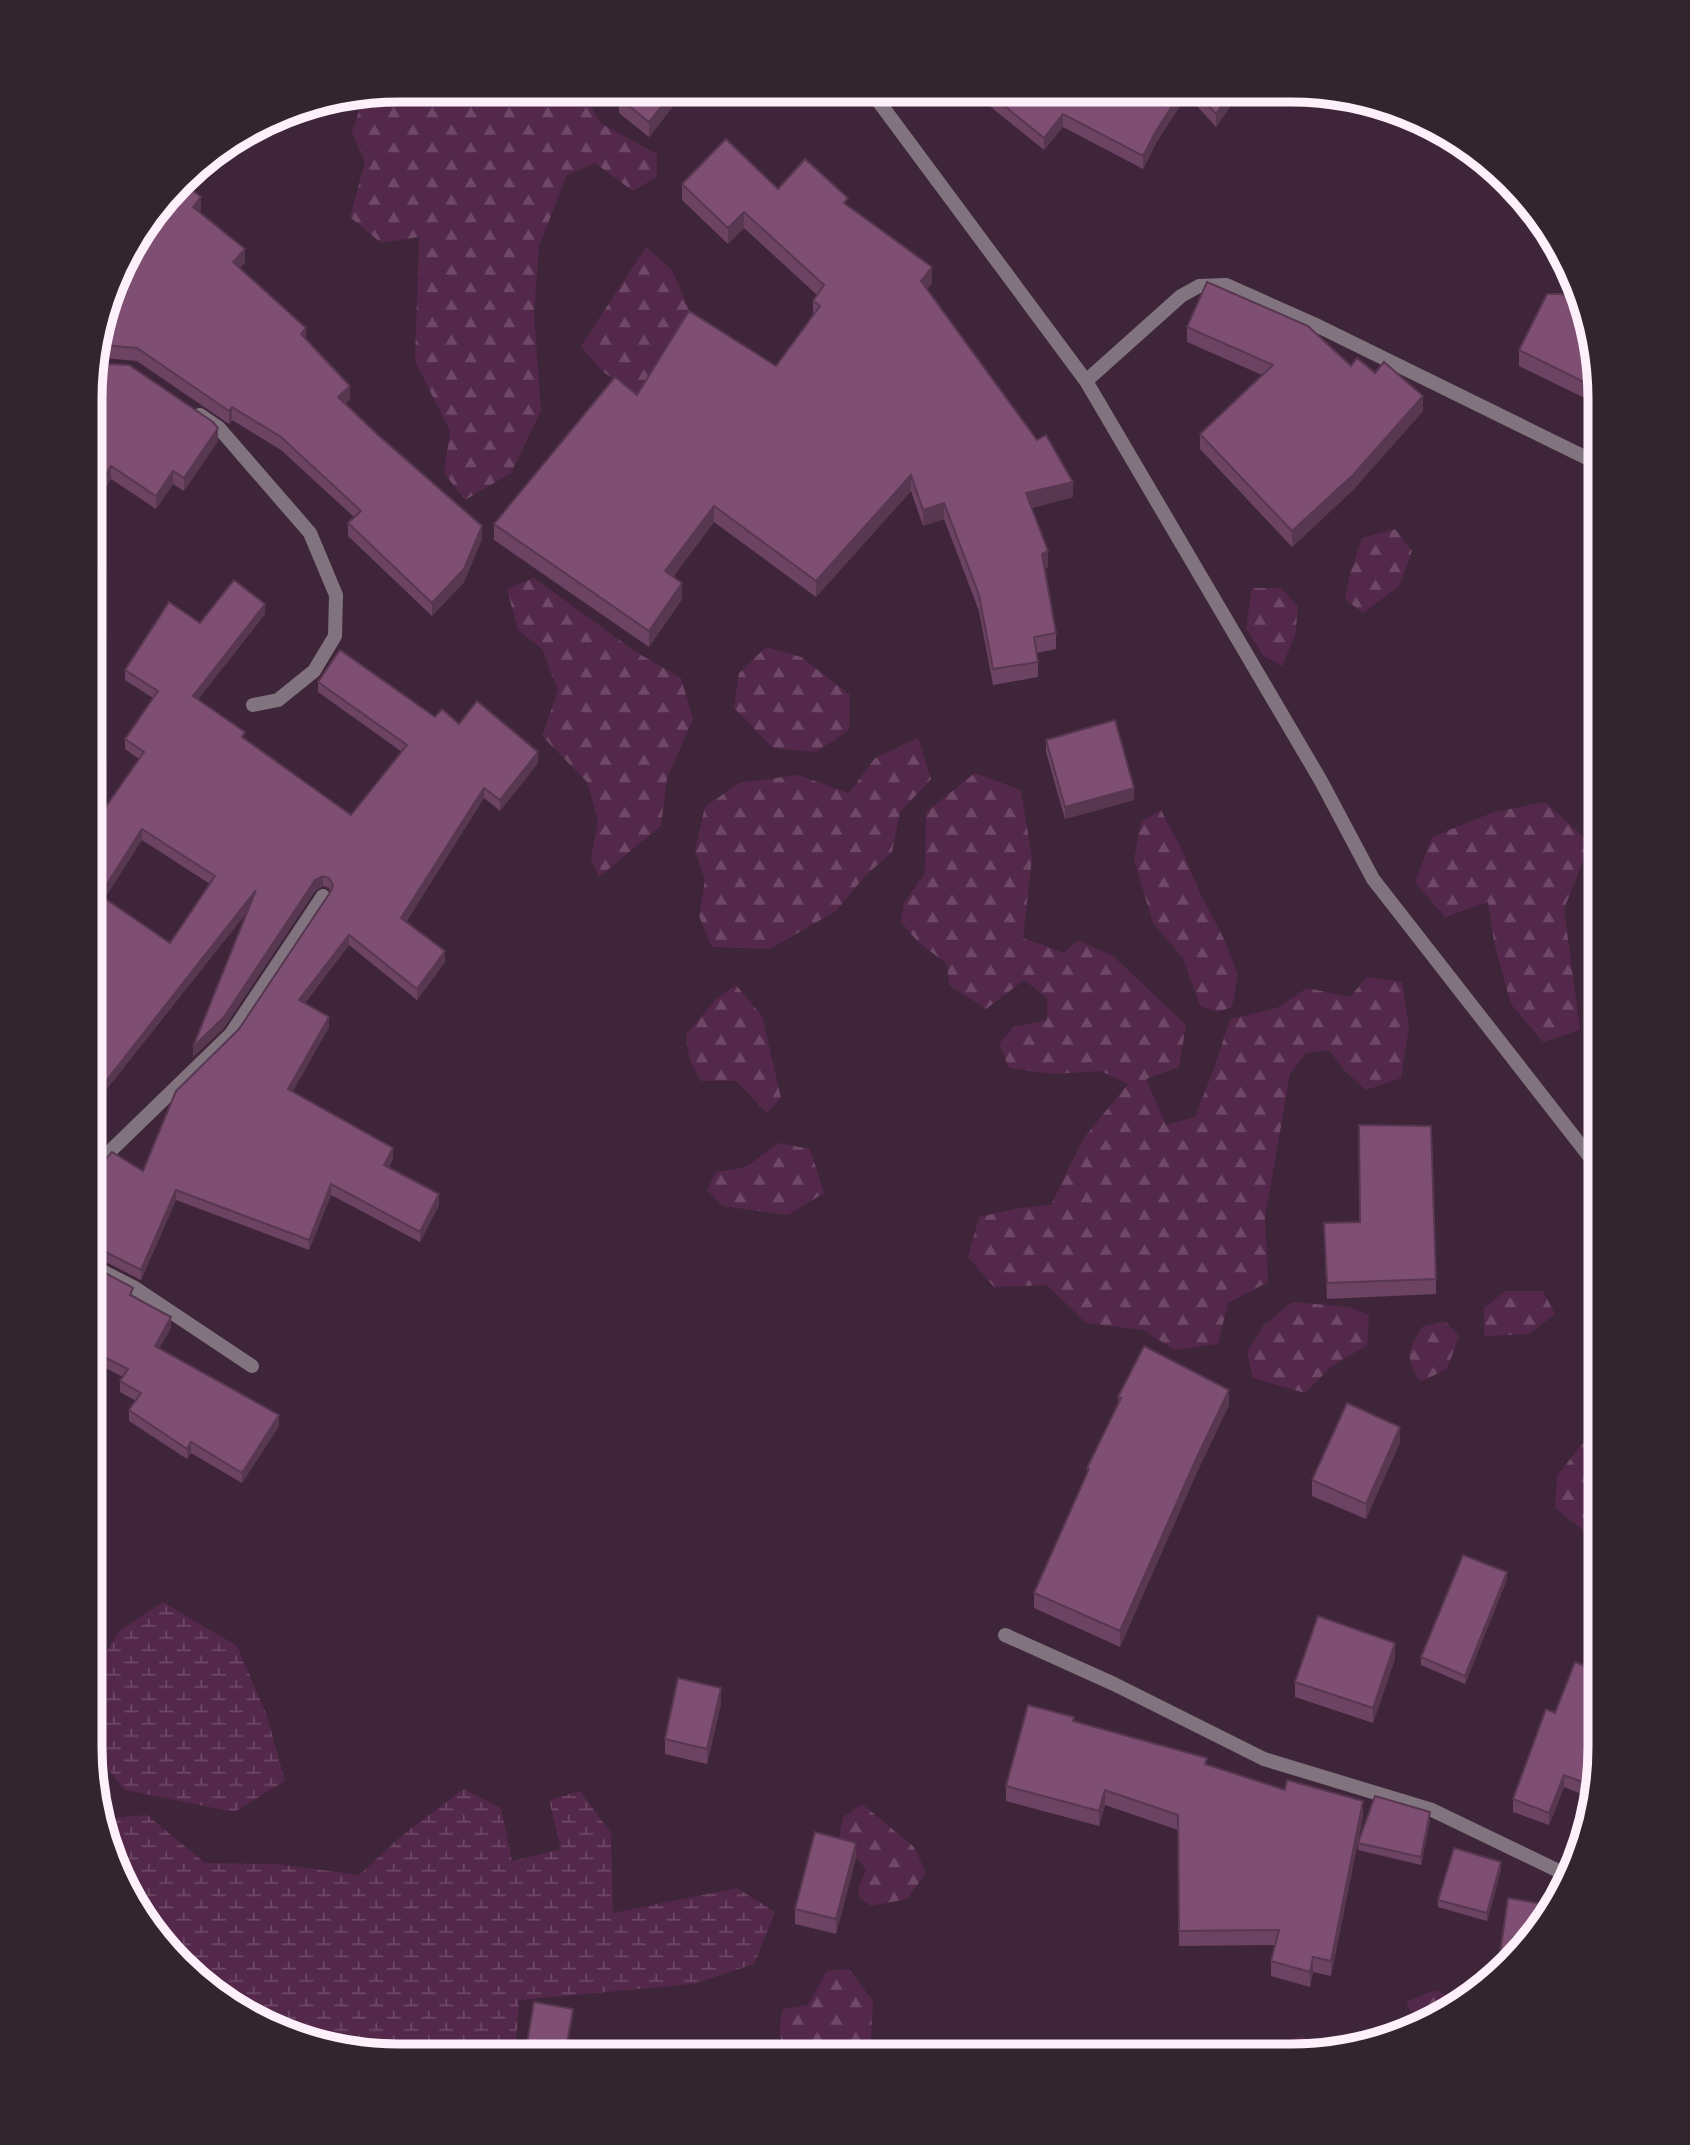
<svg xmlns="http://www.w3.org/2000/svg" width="1690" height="2145" font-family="Mulish,sans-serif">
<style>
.forest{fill:url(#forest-firs)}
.wetland{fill:url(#wetland-marsh)}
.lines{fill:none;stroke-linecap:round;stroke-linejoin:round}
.street{stroke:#82747e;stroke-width:14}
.wall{fill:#6c4363;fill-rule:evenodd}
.shaded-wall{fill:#583750}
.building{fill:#7e4e73;stroke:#583750;stroke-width:2;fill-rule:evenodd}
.rim{fill:none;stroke:#fef0fa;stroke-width:9}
</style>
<defs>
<pattern id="forest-firs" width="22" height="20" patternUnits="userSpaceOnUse" patternTransform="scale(1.75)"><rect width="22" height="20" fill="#54284b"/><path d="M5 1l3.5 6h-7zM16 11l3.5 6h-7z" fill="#6e4866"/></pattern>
<pattern id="wetland-marsh" width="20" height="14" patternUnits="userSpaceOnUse" patternTransform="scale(1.75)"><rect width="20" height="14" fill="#54284b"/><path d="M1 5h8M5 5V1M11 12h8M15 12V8" fill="none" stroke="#6e4866"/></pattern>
</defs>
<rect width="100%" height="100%" fill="#3f2539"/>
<!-- forest -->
<path class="forest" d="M 399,89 L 418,89 L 443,106 L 457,89 L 583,90 L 600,123 L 657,154 L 657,177 L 633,191 L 595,163 L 567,175 L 539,246 L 534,314 L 541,411 L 511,473 L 465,500 L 444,473 L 450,431 L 415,361 L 419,237 L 381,243 L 350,217 L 365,162 L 352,132 L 364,95 Z
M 646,247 L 672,270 L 689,310 L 660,359 L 685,395 L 665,419 L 601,370 L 581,346 Z
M 1395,529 L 1412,551 L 1399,586 L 1363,613 L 1345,599 L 1349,577 L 1362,538 Z
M 534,578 L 636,652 L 681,678 L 693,719 L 667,778 L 661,826 L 599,877 L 591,859 L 598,821 L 587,782 L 542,736 L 558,690 L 542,649 L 518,630 L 507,589 Z
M 1252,588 L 1281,588 L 1298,607 L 1295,636 L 1282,666 L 1264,656 L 1246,629 Z
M 766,647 L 801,657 L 850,695 L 849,730 L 816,752 L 773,748 L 734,708 L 739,673 Z
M 918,738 L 931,779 L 900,812 L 892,852 L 865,876 L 836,911 L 770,949 L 712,947 L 699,916 L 705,880 L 695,850 L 705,807 L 739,783 L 798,775 L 849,793 L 875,758 Z
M 975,773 L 1021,790 L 1032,858 L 1023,938 L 1064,953 L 1078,940 L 1113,956 L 1186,1025 L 1179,1067 L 1146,1079 L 1166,1125 L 1195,1117 L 1215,1066 L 1230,1019 L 1277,1008 L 1307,988 L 1350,997 L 1367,977 L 1402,982 L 1409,1027 L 1401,1078 L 1366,1090 L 1344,1070 L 1329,1050 L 1306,1053 L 1290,1074 L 1265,1217 L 1268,1282 L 1228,1303 L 1218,1344 L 1175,1350 L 1143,1330 L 1086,1323 L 1047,1285 L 994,1287 L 968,1257 L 979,1217 L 1019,1208 L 1051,1205 L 1083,1139 L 1128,1084 L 1101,1071 L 1053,1074 L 1009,1068 L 999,1044 L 1013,1027 L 1047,1020 L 1047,998 L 1024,980 L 986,1009 L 949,985 L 947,964 L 918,942 L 901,922 L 904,903 L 925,873 L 926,812 Z
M 1545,802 L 1590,843 L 1564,909 L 1580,1030 L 1543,1042 L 1511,1004 L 1494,942 L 1488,902 L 1445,917 L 1415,882 L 1432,837 L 1494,812 Z
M 1161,810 L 1182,850 L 1199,891 L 1225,941 L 1238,975 L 1232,1007 L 1218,1012 L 1200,1006 L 1183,958 L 1153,923 L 1134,860 L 1141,822 Z
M 736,985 L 762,1016 L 781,1098 L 767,1113 L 736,1081 L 701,1081 L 690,1061 L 686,1035 L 716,999 Z
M 778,1143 L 810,1149 L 824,1193 L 788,1215 L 723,1206 L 707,1190 L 716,1172 L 746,1167 Z
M 1505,1291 L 1543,1291 L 1555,1314 L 1529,1334 L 1484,1336 L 1484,1308 Z
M 1292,1302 L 1349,1307 L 1369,1315 L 1367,1345 L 1332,1366 L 1305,1393 L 1253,1378 L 1247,1352 L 1263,1326 Z
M 1445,1321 L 1459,1336 L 1447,1369 L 1420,1382 C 1405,1357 1407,1351 1422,1327 Z
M 1600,1421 L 1600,1524 L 1583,1530 L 1555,1508 L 1557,1476 Z
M 862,1804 L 914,1847 L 926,1873 L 907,1899 L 871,1906 L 860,1898 L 858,1889 L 866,1869 L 839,1838 L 843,1817 Z
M 849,1969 L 873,2001 L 870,2055 L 787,2055 C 779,2039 778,2027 783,2009 L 808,2005 L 827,1971 Z
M 1435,1990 L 1460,2001 L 1446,2014 L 1417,2023 L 1406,2002 Z
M 1303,2036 L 1319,2053 L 1311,2055 L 1261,2055 L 1270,2045 Z"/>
<!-- wetland -->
<path class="wetland" d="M 163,1602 L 237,1646 L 266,1713 L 285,1781 L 234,1812 L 125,1790 L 89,1746 L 89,1681 L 119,1631 Z
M 464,1789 L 501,1808 L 512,1861 L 561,1849 L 549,1800 L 580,1791 L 611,1833 L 613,1913 L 737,1888 L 775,1912 L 754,1964 L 693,1984 L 519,2000 L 515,2055 L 378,2055 L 323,2044 L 236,1993 L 211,1986 L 131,1901 L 100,1827 L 99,1819 L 147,1815 L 205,1863 L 277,1864 L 359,1875 L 406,1832 Z"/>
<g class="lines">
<!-- street -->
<path class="street" d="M 865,91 L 879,102 L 1086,381 L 1321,781 L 1373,879 L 1600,1170
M 1086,381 L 1181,296 L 1199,286 L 1226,285 L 1318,326 L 1601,465
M 200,415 L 219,428 L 310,533 L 336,595 L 335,636 L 314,671 L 278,700 L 253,705
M 1601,683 L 1596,672 L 1601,631
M 90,1174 L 100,1161 L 231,1034 L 323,896
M 90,1265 L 135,1288 L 252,1366
M 1005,1635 L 1114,1684 L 1264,1759 L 1432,1810 L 1569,1876"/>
</g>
<!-- wall -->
<path class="wall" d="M 686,90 L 649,137 L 619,113 L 619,98 Z
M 971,91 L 1240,92 L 1216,127 L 1187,95 L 1156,143 L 1143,169 L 1063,127 L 1044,150 Z
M 323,102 L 311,114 L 304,105 Z
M 682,184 L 778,189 L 848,206 L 932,283 L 927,289 L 1073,497 L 1032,508 L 1048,567 L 1045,569 L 1056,633 L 1056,649 L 1037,653 L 1038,662 L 1038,677 L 993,685 L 979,611 L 944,519 L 923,526 L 911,491 L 816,597 L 714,522 L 673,577 L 682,599 L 649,647 L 494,540 L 494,524 L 637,395 L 776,366 L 813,315 L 813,301 L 817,295 L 744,228 L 728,244 L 682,200 Z
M 201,210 L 199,212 L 245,262 L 240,268 L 306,339 L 350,399 L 345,404 L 482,539 L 464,582 L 432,616 L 348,536 L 348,523 L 354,517 L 281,450 L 232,420 L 229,424 L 137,361 L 103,358 L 92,364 L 92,358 L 131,244 Z
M 1590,319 L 1601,398 L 1601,406 L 1519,366 L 1519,350 Z
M 1187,327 L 1351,366 L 1375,373 L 1423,411 L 1353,490 L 1292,547 L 1200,449 L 1200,434 L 1262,375 L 1187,342 Z
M 92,369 L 218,441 L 184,491 L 173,484 L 156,509 L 111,479 L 92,510 Z
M 265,614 L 198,699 L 245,740 L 351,815 L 402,752 L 318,692 L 318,682 L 459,724 L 538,763 L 500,811 L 484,798 L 406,922 L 445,962 L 417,1000 L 349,945 L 305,1003 L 329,1027 L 292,1092 L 393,1159 L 389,1167 L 439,1205 L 420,1242 L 331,1195 L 309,1250 L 176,1200 L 141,1280 L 94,1256 L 90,1256 L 90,1172 L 143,1171 L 330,892 L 329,888 L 323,886 L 315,891 L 224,1028 L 193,1057 L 247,912 L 90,1110 L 94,996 L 91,995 L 91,828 L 139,759 L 125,749 L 125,739 L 153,698 L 125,680 L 125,670 L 200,623 ZM 142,840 L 210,884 L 170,943 L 104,898 Z
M 1046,740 L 1134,800 L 1065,819 L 1046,752 Z
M 1324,1223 L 1436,1279 L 1436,1294 L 1327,1299 Z
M 90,1265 L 133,1296 L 171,1328 L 159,1348 L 279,1426 L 242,1483 L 191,1453 L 187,1459 L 129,1421 L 129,1410 L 136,1401 L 120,1392 L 120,1381 L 123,1377 L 90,1360 Z
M 1118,1397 L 1229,1405 L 1197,1472 L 1120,1647 L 1034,1608 L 1034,1593 L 1087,1474 L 1087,1468 L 1118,1404 Z
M 1400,1442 L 1366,1519 L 1312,1496 L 1312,1480 Z
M 1507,1579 L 1465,1684 L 1421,1665 L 1421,1657 Z
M 1395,1659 L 1373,1723 L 1295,1697 L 1295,1682 Z
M 721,1704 L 707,1764 L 665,1754 L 665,1739 Z
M 1555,1713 L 1600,1766 L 1594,1799 L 1564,1787 L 1549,1825 L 1513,1812 L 1513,1799 Z
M 1074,1721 L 1363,1816 L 1331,1976 L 1313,1972 L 1310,1987 L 1271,1976 L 1271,1961 L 1275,1945 L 1179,1946 L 1178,1830 L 1105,1805 L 1099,1826 L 1006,1801 L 1006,1786 Z
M 1430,1820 L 1421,1865 L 1358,1850 L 1358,1843 Z
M 856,1858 L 836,1934 L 795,1924 L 795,1909 Z
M 1501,1870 L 1487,1921 L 1438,1907 L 1438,1900 Z"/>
<!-- shaded-wall -->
<path class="shaded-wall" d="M 674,90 L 686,90 L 649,137 L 649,122 Z
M 1181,92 L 1187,92 L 1187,95 L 1156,143 L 1143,169 L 1143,156 L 1156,131 Z
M 1231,92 L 1240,92 L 1216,127 L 1216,114 Z
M 323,102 L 311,114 L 311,107 L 314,103 Z
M 1063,114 L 1063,127 L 1044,150 L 1044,138 Z
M 201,197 L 201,210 L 193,220 L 193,207 Z
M 744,212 L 744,228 L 728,244 L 728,228 Z
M 245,249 L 245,262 L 233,275 L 233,262 Z
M 932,267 L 932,283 L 921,297 L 921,281 Z
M 306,328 L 306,341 L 301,334 Z
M 103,345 L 103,358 L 92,364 L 92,358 L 95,349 Z
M 350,386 L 350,399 L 338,410 L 338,397 Z
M 1423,396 L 1423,411 L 1353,490 L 1292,547 L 1292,531 Z
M 232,407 L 232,420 L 229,424 L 229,411 Z
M 218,428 L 218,441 L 184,491 L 184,478 Z
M 111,466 L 111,479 L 92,510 L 92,497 Z
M 173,471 L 173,484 L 156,509 L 156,496 Z
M 911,475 L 911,491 L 816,597 L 816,581 Z
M 1073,482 L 1073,497 L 1026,509 L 1026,493 Z
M 944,503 L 944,519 L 923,526 L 923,510 Z
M 714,506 L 714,522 L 665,587 L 665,571 Z
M 482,526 L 482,539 L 464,582 L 432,616 L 432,603 Z
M 1048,551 L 1048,567 L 1042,570 L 1042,554 Z
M 682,583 L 682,599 L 649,647 L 649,631 Z
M 265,604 L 265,614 L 193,706 L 193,696 Z
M 538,752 L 538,763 L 500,811 L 500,800 Z
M 484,788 L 484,798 L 401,929 L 401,918 Z
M 1134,788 L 1134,800 L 1065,819 L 1065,807 Z
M 142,829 L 142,840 L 100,906 L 100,895 Z
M 323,876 L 323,886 L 315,891 L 224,1028 L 193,1057 L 193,1047 L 315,880 Z
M 256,890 L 256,901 L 90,1110 L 91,1100 Z
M 349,935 L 349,945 L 299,1010 L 299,1000 Z
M 445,951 L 445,962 L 417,1000 L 417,989 Z
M 329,1017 L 329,1027 L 288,1100 L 288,1089 Z
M 96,1141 L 96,1151 L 90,1159 L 90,1148 Z
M 393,1148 L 393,1159 L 384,1175 L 384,1165 Z
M 331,1184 L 331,1195 L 309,1250 L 309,1240 Z
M 176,1190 L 176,1200 L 141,1280 L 141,1270 Z
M 439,1194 L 439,1205 L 420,1242 L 420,1232 Z
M 171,1317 L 171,1328 L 155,1356 L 155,1346 Z
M 1229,1390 L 1229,1405 L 1197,1472 L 1120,1647 L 1120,1631 L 1197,1457 Z
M 279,1415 L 279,1426 L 242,1483 L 242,1473 Z
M 1400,1427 L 1400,1442 L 1366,1519 L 1366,1504 Z
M 191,1442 L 191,1453 L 187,1459 L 187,1449 Z
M 1507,1572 L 1507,1579 L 1465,1684 L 1465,1676 Z
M 1395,1643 L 1395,1659 L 1373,1723 L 1373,1708 Z
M 721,1688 L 721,1704 L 707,1764 L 707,1749 Z
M 1564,1775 L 1564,1787 L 1549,1825 L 1549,1813 Z
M 1105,1790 L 1105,1805 L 1099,1826 L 1099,1811 Z
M 1363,1801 L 1363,1816 L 1331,1976 L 1331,1961 Z
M 1430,1812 L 1430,1820 L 1421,1865 L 1421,1857 Z
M 856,1843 L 856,1858 L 836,1934 L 836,1919 Z
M 1501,1862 L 1501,1870 L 1487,1921 L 1487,1913 Z
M 1313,1957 L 1313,1972 L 1310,1987 L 1310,1972 Z
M 573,2009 L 573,2017 L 566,2055 L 565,2055 Z"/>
<!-- building -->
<path class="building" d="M 626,90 L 674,90 L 649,122 L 619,98 Z
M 986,91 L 1181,92 L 1156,131 L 1143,156 L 1063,114 L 1044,138 Z
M 1195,92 L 1231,92 L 1216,114 Z
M 726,139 L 778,189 L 805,159 L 848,198 L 844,203 L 932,267 L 921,281 L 1037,440 L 1046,435 L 1073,482 L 1026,493 L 1048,551 L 1042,554 L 1056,633 L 1034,637 L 1038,662 L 993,669 L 979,595 L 944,503 L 923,510 L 911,475 L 816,581 L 714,506 L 665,571 L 682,583 L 649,631 L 494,524 L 615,377 L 637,395 L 689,311 L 776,366 L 820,306 L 813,301 L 824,285 L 744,212 L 728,228 L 682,184 Z
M 182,182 L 201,197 L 193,207 L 245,249 L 233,262 L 306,328 L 301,334 L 350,386 L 338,397 L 378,435 L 482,526 L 464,569 L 432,603 L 348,523 L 361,511 L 281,437 L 232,407 L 229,411 L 137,348 L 103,345 L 95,349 L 131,244 Z
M 1207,282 L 1308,326 L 1351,366 L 1357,358 L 1375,373 L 1384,362 L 1423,396 L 1353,475 L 1292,531 L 1200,434 L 1273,365 L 1187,327 Z
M 1547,294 L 1562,294 L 1585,305 L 1590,319 L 1600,390 L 1519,350 Z
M 108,364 L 129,365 L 213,422 L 218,428 L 184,478 L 173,471 L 156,496 L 111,466 L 92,497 L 92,369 L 95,369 Z
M 234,580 L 265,604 L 193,696 L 245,732 L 242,737 L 351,815 L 407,745 L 318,682 L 340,650 L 435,717 L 442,709 L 459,724 L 477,701 L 538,752 L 500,800 L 484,788 L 401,918 L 445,951 L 417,989 L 349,935 L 299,1000 L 329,1017 L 288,1089 L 393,1148 L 384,1165 L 439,1194 L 420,1232 L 331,1184 L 309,1240 L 176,1190 L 141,1270 L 94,1246 L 90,1246 L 90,1172 L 94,1172 L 112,1152 L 143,1171 L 176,1091 L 239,1029 L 331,891 L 333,885 L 329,878 L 323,876 L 315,880 L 224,1017 L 193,1047 L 256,890 L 91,1100 L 91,1000 L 99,990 L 91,984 L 91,828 L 144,752 L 125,739 L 158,691 L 125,670 L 169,602 L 200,623 ZM 142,829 L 215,876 L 170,943 L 100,895 Z
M 1115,720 L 1134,788 L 1065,807 L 1046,740 Z
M 1359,1125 L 1431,1126 L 1436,1279 L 1327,1283 L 1324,1223 L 1360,1222 Z
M 90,1137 L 96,1141 L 90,1148 Z
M 90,1265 L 130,1286 L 133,1288 L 130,1295 L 171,1317 L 155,1346 L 279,1415 L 242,1473 L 191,1442 L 187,1449 L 129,1410 L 141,1393 L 120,1381 L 128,1369 L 90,1350 Z
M 1144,1346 L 1229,1390 L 1197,1457 L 1120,1631 L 1034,1593 L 1089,1469 L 1087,1468 L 1121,1398 L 1118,1397 Z
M 1347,1403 L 1400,1427 L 1366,1504 L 1312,1480 Z
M 1463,1555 L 1507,1572 L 1465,1676 L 1421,1657 Z
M 1318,1616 L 1395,1643 L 1373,1708 L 1295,1682 Z
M 1575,1662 L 1600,1672 L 1600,1766 L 1596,1787 L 1564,1775 L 1549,1813 L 1513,1799 L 1546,1709 L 1555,1713 Z
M 678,1678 L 721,1688 L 707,1749 L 665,1739 Z
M 1028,1705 L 1074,1717 L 1073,1721 L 1207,1758 L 1205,1764 L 1285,1790 L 1287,1780 L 1363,1801 L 1331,1961 L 1313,1957 L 1310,1972 L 1271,1961 L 1279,1930 L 1179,1931 L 1178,1815 L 1105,1790 L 1099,1811 L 1006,1786 Z
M 1375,1796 L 1430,1812 L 1421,1857 L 1358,1843 Z
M 815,1832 L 856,1843 L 836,1919 L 795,1909 Z
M 1454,1848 L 1501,1862 L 1487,1913 L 1438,1900 Z
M 1508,1898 L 1555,1906 L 1549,1918 L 1503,1961 L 1499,1960 Z
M 534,2002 L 573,2009 L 565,2055 L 525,2055 Z"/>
<!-- crop -->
<path d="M0 0H1690V2145H0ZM399 102H1291A297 297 0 0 1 1588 399V1747A297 297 0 0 1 1291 2044H399A297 297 0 0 1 102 1747V399A297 297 0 0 1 399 102Z" fill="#31252e" fill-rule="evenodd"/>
<path class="rim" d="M399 102H1291A297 297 0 0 1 1588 399V1747A297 297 0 0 1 1291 2044H399A297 297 0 0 1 102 1747V399A297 297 0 0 1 399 102Z"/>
</svg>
